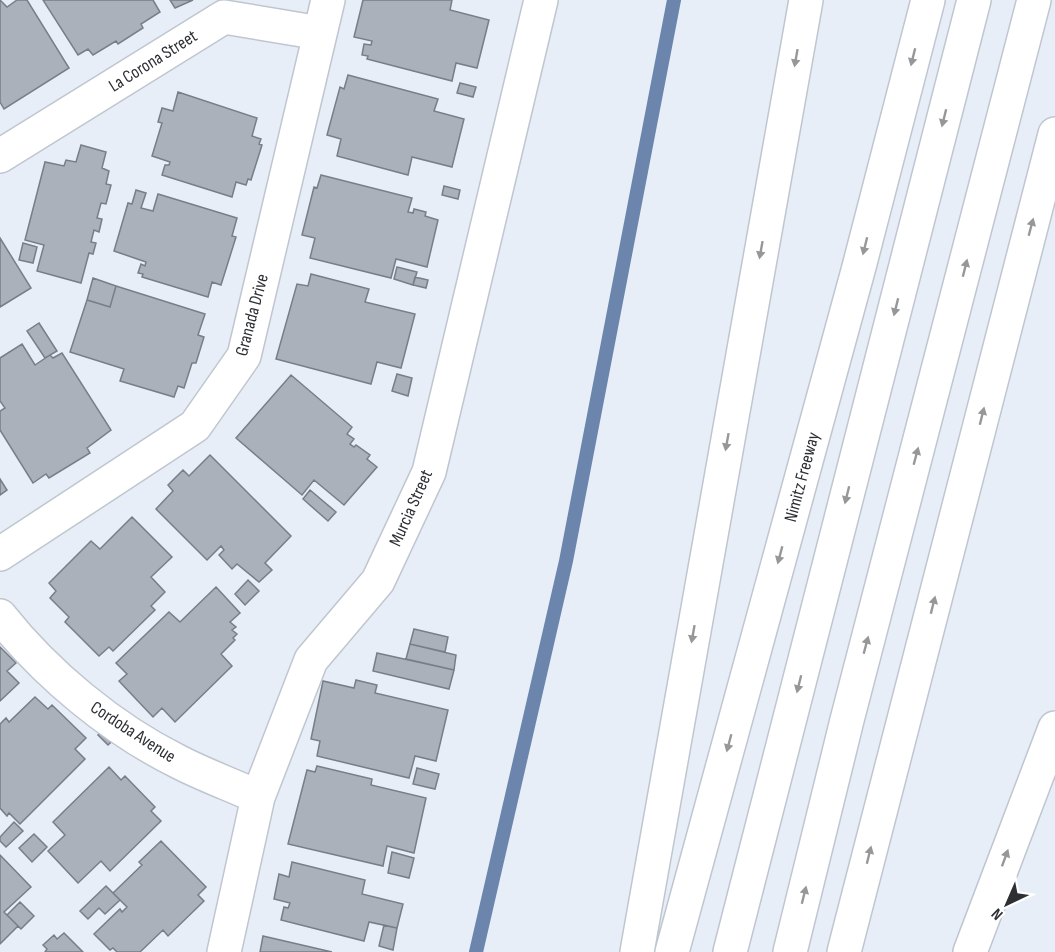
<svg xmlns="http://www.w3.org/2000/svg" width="1055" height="952" font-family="'Sofia Sans Condensed',sans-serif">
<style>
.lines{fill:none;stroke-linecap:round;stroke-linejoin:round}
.stream{stroke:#6b85ac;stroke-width:14}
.building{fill:#aab1ba;stroke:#787e87;stroke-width:1.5}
.minor-casing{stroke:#c0c6d0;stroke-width:36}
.highway-casing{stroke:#c0c6d0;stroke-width:36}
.minor{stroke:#fff;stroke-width:33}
.highway{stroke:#fff;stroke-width:33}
.oneway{fill:#969799}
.labels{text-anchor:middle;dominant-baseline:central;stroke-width:4.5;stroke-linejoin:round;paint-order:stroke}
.street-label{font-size:18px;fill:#2d2f33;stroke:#fff}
</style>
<rect width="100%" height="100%" fill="#e7eef7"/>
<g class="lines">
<!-- stream -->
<path class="stream" d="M 476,952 L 566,561 L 674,0"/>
</g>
<!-- building -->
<path class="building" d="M 0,0 L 7,7 L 17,0 L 27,0 L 69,68 L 4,109 L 0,102 Z
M 43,0 L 153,0 L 160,12 L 141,24 L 143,28 L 118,44 L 116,41 L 93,55 L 88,49 L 78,55 Z
M 170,0 L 193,0 L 175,8 Z
M 363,0 L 452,0 L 450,10 L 489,20 L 477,68 L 456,63 L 452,81 L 367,59 L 368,56 L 362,55 L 364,44 L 371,45 L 372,41 L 354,37 Z
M 348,75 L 438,99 L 434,111 L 464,119 L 452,167 L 412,157 L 408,175 L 337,156 L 341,139 L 327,135 L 340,87 L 344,89 Z
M 460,83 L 476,87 L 473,97 L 457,93 Z
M 178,92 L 257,118 L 252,136 L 261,139 L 259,144 L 262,145 L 251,180 L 248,179 L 246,185 L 236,182 L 232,197 L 162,175 L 165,165 L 169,165 L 170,162 L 152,156 L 162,123 L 158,122 L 162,108 L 173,111 Z
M 81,145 L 106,152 L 102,168 L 109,171 L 106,184 L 111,185 L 106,204 L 101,203 L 97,218 L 102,219 L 99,232 L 94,230 L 91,242 L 96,243 L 93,254 L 89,253 L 81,283 L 37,271 L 44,245 L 25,240 L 45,162 L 64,166 L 66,160 L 76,162 Z
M 321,175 L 412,198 L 408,212 L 413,213 L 414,209 L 426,212 L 425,216 L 438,220 L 427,267 L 396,259 L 391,278 L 310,258 L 315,238 L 302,235 L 314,187 L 317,188 Z
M 444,186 L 460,190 L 458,199 L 442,195 Z
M 136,190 L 146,193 L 141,208 L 153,211 L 158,194 L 237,218 L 232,236 L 236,237 L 221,285 L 212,282 L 208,297 L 142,277 L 143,274 L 138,273 L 141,264 L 145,266 L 146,262 L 114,251 L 128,203 L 132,204 Z
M 0,238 L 31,288 L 0,307 Z
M 23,243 L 37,247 L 33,263 L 19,260 Z
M 397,267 L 417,272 L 413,285 L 394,279 Z
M 311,274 L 369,289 L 365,302 L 415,314 L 401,368 L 377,362 L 371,384 L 276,359 L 297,284 L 308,286 Z
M 415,277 L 428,280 L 426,288 L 413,285 Z
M 93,278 L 116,286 L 110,307 L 87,300 Z
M 116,286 L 205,314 L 198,335 L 204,337 L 196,363 L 192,363 L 184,388 L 178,386 L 174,397 L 120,381 L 124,369 L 70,352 L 87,300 L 110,307 Z
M 39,323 L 57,351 L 45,358 L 27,331 Z
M 22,344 L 35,365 L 50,355 L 53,358 L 62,353 L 111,430 L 87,448 L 90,453 L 49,478 L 46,474 L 33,483 L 0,430 L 0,411 L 5,408 L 0,401 L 0,358 Z
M 397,374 L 412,378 L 408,396 L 392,391 Z
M 291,375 L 352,427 L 347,434 L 354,439 L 350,444 L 354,447 L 356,445 L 370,455 L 367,459 L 377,467 L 344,505 L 314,480 L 302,495 L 236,438 Z
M 210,455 L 291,536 L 265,563 L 272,570 L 259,582 L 237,564 L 232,569 L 219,555 L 224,550 L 221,546 L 207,560 L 156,509 L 173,491 L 168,485 L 183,470 L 189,476 Z
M 0,479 L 7,490 L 0,495 Z
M 310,490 L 336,512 L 328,521 L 303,499 Z
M 132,517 L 172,557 L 151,577 L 165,592 L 151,606 L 155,610 L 113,651 L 109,647 L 99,656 L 65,622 L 69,617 L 50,598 L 56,591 L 49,583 L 91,541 L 100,549 Z
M 248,580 L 259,591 L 245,605 L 235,594 Z
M 216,587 L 240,613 L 230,622 L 236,627 L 232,630 L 237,634 L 233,638 L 235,640 L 221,654 L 232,666 L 175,722 L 162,708 L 153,717 L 119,681 L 127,674 L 116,663 L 169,612 L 180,622 Z
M 414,629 L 448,637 L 445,652 L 410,644 Z
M 410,644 L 456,655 L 454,670 L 406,659 Z
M 0,647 L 16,663 L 7,671 L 19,683 L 0,701 Z
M 377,653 L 454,670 L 449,689 L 373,671 Z
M 356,680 L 377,685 L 375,693 L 448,710 L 436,761 L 415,756 L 409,778 L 317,756 L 320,741 L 311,739 L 323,681 L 354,688 Z
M 35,697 L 48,709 L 52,705 L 86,738 L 75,749 L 85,759 L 20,824 L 9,813 L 7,816 L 0,808 L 0,724 L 6,718 L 9,722 Z
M 110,722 L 121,733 L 108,745 L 98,735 Z
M 317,766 L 372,779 L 371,785 L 426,798 L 414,853 L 387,846 L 383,866 L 288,844 L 307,770 L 315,772 Z
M 109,767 L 121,780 L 125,776 L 155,807 L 151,811 L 161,821 L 110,871 L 101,861 L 78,883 L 48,851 L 65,835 L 53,822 Z
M 417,768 L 439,774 L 435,789 L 413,784 Z
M 14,822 L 23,831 L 6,847 L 0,841 L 0,837 Z
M 34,834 L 47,847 L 32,862 L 19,848 Z
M 161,841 L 206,887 L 198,895 L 204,901 L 168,936 L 163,930 L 140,952 L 117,952 L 113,948 L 110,950 L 94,934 L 120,909 L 122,912 L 127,907 L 113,893 L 142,865 L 139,862 Z
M 392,852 L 414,858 L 409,878 L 388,873 Z
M 0,855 L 31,887 L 4,912 L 18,926 L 0,944 Z
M 292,862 L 365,880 L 362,894 L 403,904 L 397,928 L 369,922 L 364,941 L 281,920 L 284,907 L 288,908 L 290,903 L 274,899 L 279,874 L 289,877 Z
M 106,886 L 120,900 L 105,914 L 99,908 L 88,919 L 80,911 Z
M 20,902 L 34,916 L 21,929 L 7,915 Z
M 384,925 L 397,928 L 393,950 L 379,946 Z
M 64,933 L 83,952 L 45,952 L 47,949 L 43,945 L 54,935 L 57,939 Z
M 263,936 L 332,952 L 260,952 Z"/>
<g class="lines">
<!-- minor casing -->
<g class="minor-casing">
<path id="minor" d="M 0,156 L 224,17 L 320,33
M 0,554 L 195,426 L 244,356 L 328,0
M 0,616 C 46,674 112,729 179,762 C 204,775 232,785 258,797
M 224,952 L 258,797 L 311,660 L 378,581 L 429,472 L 541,0"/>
</g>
<!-- highway casing -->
<g class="highway-casing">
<path id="highway" d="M 637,952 L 806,0
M 672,952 L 859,267 L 928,0
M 730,952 L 974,0
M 790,952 L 847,720 L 1034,0
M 844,952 L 1055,134
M 970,952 L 1055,728"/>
</g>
<!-- minor -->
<use href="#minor" class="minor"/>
<!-- highway -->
<use href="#highway" class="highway"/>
</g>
<!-- one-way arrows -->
<defs><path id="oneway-solid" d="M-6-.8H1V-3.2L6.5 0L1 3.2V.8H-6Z" transform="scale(1.5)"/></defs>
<g class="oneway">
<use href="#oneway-solid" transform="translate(913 57) rotate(104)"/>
<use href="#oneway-solid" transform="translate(796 58) rotate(100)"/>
<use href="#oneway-solid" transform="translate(944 118) rotate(104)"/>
<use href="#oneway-solid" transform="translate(1031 227) rotate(-75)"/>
<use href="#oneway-solid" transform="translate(865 246) rotate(104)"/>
<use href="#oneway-solid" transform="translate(761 250) rotate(100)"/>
<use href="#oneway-solid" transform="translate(965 268) rotate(-76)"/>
<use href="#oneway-solid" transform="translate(896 307) rotate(104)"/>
<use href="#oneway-solid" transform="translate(982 416) rotate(-76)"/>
<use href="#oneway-solid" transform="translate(727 442) rotate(100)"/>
<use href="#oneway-solid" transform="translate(916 456) rotate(-75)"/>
<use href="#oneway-solid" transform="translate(847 495) rotate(104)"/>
<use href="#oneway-solid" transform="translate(780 555) rotate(105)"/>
<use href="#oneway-solid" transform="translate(933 605) rotate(-76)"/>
<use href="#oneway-solid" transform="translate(693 634) rotate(100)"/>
<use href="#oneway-solid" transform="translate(866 645) rotate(-75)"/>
<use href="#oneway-solid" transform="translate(799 684) rotate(104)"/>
<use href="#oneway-solid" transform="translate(729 743) rotate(105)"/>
<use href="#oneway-solid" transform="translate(869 855) rotate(-76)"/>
<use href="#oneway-solid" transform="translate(1005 858) rotate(-70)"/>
<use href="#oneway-solid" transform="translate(804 895) rotate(-76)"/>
</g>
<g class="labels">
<!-- street labels -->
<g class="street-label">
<text transform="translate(153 61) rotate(-32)">La Corona Street</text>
<text transform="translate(252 315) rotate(-75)">Granada Drive</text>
<text transform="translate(802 477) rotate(-75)">Nimitz Freeway</text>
<text transform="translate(411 508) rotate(-66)">Murcia Street</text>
<text transform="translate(133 732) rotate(33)">Cordoba Avenue</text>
</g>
</g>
<!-- north arrow -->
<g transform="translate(1007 904) rotate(224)" stroke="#ffffff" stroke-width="4.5" paint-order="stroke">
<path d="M0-4.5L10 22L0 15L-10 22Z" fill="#2d2f33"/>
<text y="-9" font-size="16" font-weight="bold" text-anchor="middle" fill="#2d2f33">N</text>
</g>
</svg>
